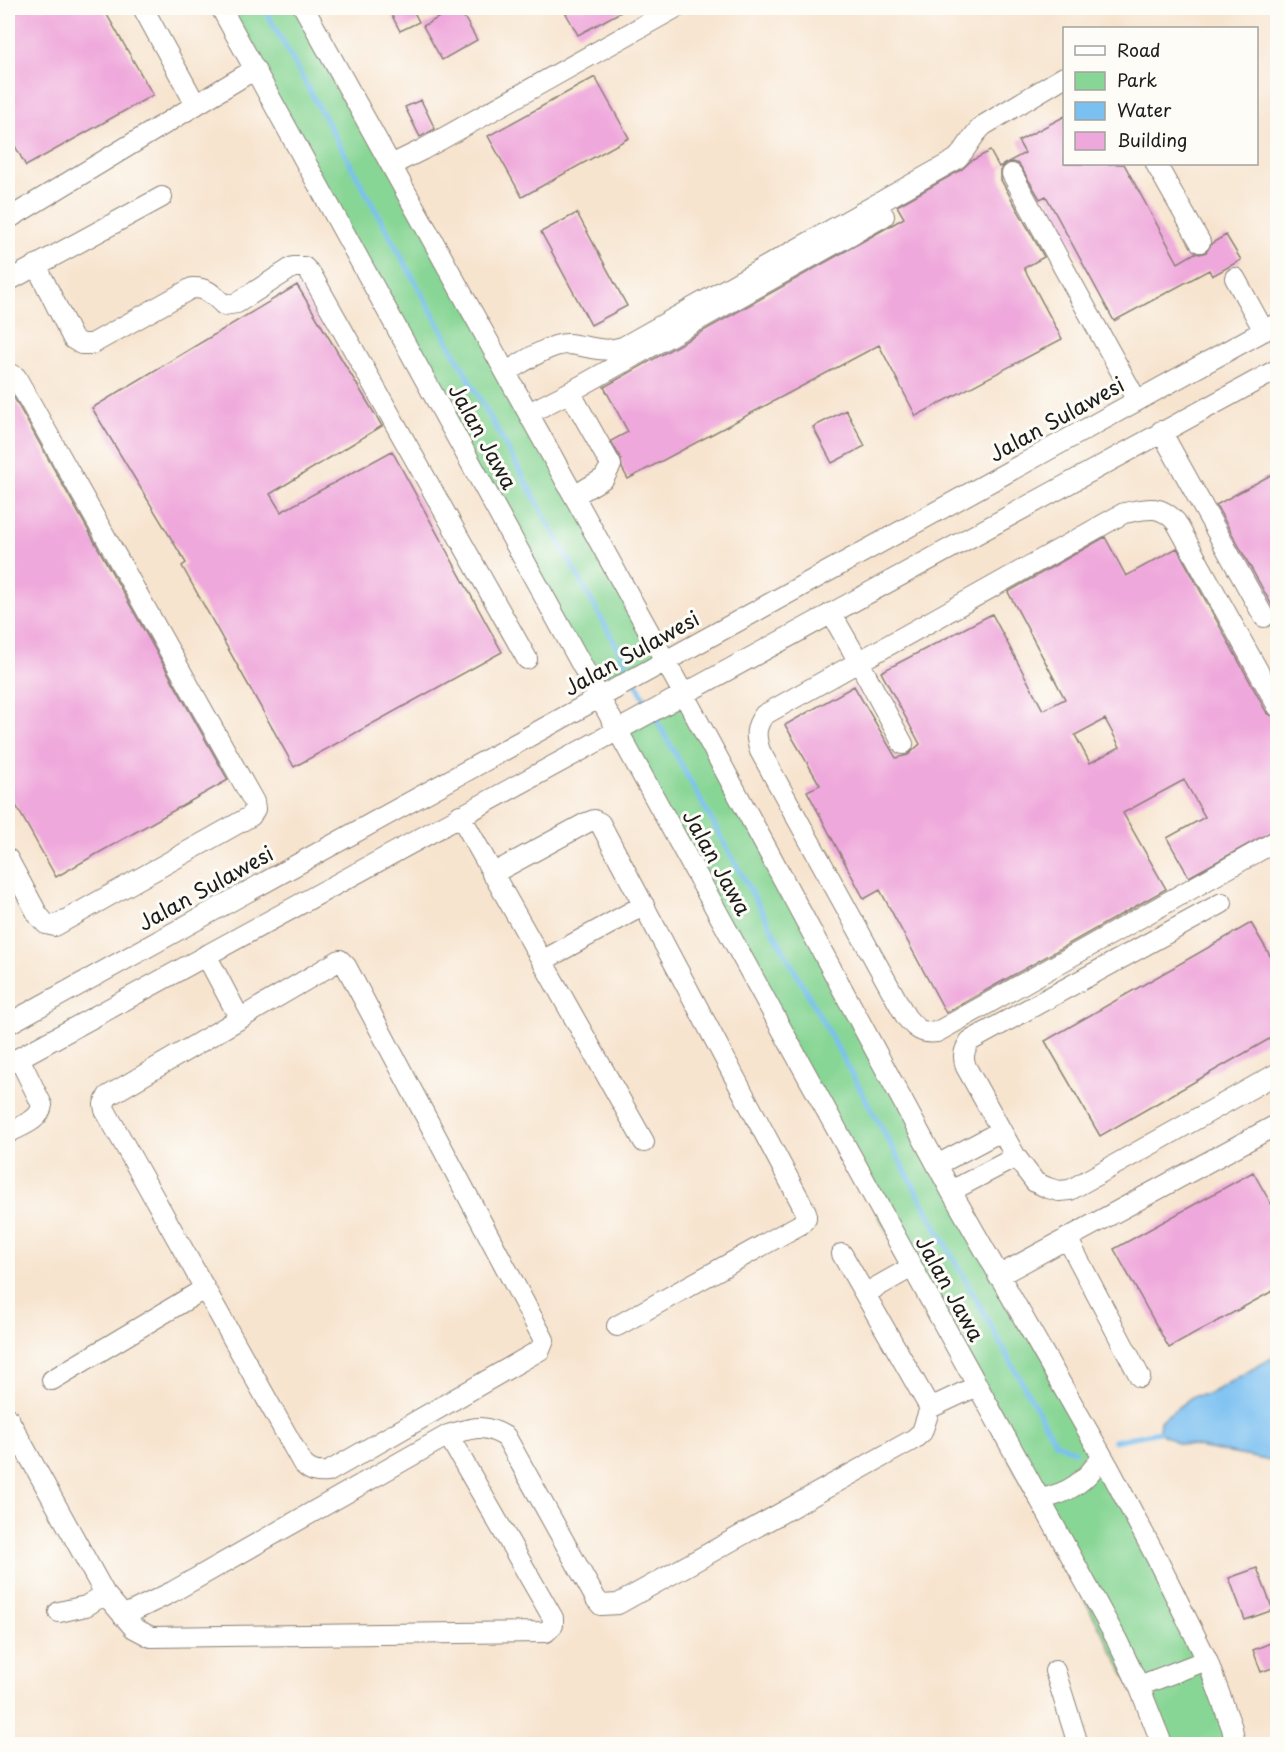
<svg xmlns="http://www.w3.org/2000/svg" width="1285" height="1752" font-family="'Playpen Sans',sans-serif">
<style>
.green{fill:#88d695;stroke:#527958;stroke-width:1.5}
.water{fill:#7ac0f1;stroke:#4b6e86;stroke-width:1.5}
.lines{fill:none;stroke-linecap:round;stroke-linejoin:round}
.stream{stroke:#7ac0f1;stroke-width:5}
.building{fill:#efa8db;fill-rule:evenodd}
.minor-casing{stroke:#8a8076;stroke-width:22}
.minor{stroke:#fff;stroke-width:20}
.labels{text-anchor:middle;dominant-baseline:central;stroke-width:6;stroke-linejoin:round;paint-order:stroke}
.street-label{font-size:21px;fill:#1c1c1c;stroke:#fdfcf7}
</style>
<rect width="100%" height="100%" fill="#fdfcf7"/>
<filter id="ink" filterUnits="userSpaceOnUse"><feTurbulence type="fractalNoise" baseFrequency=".0167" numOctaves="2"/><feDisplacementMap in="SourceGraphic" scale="12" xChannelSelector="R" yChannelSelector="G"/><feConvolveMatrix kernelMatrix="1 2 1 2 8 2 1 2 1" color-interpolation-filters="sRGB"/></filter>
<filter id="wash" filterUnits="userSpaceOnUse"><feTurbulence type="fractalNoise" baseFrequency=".008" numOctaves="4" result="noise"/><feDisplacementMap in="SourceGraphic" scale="24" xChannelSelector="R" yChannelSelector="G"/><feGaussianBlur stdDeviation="1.35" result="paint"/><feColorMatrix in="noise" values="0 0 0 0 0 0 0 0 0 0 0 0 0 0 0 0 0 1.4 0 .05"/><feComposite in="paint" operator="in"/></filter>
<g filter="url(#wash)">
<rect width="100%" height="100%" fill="#f7e4cf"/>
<!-- green -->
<path class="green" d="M 221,8 L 304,8 L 665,661 L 601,696 Z
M 683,693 L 1102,1456 L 1235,1744 L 1162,1744 L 618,729 Z"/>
<!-- water -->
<path class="water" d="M 1277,1355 L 1277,1462 L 1177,1443 L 1159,1432 L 1160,1421 L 1193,1396 L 1209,1394 Z"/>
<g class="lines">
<!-- stream -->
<path class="stream" d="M 264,8 L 632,674
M 636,683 L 1055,1442 L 1075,1451
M 1114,1441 L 1159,1432"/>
</g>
<g id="blocks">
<!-- building -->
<path class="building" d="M 8,8 L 103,8 L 153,95 L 26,166 L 8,133 Z
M 388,8 L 412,8 L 419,22 L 400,31 Z
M 456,8 L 459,8 L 477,40 L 442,60 L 423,26 Z
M 563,8 L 628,8 L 578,35 Z
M 595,77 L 629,138 L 522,197 L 488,136 Z
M 421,100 L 435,129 L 420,137 L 405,107 Z
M 1065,116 L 1065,164 L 1124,164 L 1178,263 L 1195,253 L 1200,254 L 1206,252 L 1212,243 L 1226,235 L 1241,260 L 1212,276 L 1209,270 L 1114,321 L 1046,196 L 1040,199 L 1019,164 L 1013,162 L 1007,163 L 1001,168 L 1001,180 L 1044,257 L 1024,268 L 1062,339 L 916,416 L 879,345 L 628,479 L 622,468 L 621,459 L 611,441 L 628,432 L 604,387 L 890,226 L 904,218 L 897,206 L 961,170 L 971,161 L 990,151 L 999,167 L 1025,153 L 1018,141 Z
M 577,213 L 627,306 L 591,325 L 541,232 Z
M 297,285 L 382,426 L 270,494 L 281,512 L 392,451 L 502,652 L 294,767 L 182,566 L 186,563 L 92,408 Z
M 8,387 L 228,780 L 56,877 L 8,791 Z
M 846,410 L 865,446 L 832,463 L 813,427 Z
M 1278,471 L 1278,635 L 1272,626 L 1276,618 L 1275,611 L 1216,505 Z
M 1105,537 L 1126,576 L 1177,548 L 1267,713 L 1278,719 L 1278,828 L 1189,877 L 1167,838 L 1205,817 L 1184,780 L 1123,813 L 1166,889 L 946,1013 L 880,890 L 864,899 L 807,791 L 820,785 L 785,725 L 854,686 L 896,758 L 908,755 L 920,744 L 881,672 L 992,614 L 1043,710 L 1065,699 L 1008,592 ZM 1105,719 L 1120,747 L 1090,763 L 1075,735 Z
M 1251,923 L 1278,969 L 1278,1034 L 1100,1136 L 1045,1041 Z
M 1253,1172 L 1278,1216 L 1278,1288 L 1169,1348 L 1114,1249 Z
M 1257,1568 L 1273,1610 L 1245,1620 L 1229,1578 Z
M 1278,1640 L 1278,1666 L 1261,1672 L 1253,1650 Z"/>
</g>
</g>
<g filter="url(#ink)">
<use href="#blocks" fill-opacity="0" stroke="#8a8076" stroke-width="1.5"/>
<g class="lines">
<!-- minor casing -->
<g class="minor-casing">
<path id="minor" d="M 143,8 L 196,105
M 221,8 L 1117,1640 L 1139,1686 L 1162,1744
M 304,8 L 683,693 L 951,1191 L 1109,1468 L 1156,1557 L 1207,1660 L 1232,1728 L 1235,1744
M 1156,164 L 1200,242
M 391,165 L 422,150 L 675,8
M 1012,174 L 1137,401
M 8,219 L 255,69
M 36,265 L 73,339 L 81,344 L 92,344 L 192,288 C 207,287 213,295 224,305 L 237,303 L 293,267 L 304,267 L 311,274 L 527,659
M 1235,278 L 1264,331
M 8,281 L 162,197
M 506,372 C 522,363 549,344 567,344 C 587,345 603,354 623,347 L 955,160 C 968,150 971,135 984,125 L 1064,77
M 8,373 L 16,377 L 254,802 L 255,809 L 251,816 L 55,926 L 46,924 L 38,915 L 8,859
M 529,413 L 570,392
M 1161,431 L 1264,617
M 574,496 L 604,478 L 611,465 L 570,392 L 884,216
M 831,613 L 859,662 L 903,744
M 1278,707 L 1176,522 C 1159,503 1146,509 1124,513 L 764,715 C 755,727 755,736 760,751 L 906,1017 C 916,1029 922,1034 937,1032 L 1278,840
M 460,815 L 644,1142
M 492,874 L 586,823 L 594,820 L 600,823 L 806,1212 L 806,1218 L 801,1224 L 617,1326
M 1222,903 L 970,1041 C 964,1051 962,1056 966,1067 L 1016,1157 L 1035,1182 L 1048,1188 L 1059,1191 L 1070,1190 L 1278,1073
M 206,955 L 240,1019
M 340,960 L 346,966 L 544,1340 L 540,1350 L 328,1472 C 317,1473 311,1472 303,1464 L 105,1110 L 104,1104 L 108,1096 Z
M 542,961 L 644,905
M 8,1024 L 1278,323
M 8,1064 L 1278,369
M 8,1133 C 20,1126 40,1121 42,1105 L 19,1058
M 937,1165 L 1001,1131
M 951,1191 L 1016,1157
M 1067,1238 L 1140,1377
M 998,1276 L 1278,1124
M 866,1293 L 912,1267
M 52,1380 L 204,1289
M 930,1408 L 977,1386
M 8,1418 L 105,1594 L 86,1606 L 59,1612
M 1040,1499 C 1068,1494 1087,1481 1102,1456
M 105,1594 L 134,1628 L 151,1637 L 546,1632 L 553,1625 L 553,1618 L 448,1435
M 123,1616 L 172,1592 L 448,1435 C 473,1428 483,1423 506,1437 L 596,1599 L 601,1605 L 618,1604 L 914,1439 L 922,1432 L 930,1408 L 842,1254
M 1055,1671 L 1078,1744
M 1139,1686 L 1207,1660"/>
</g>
<!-- minor -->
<use href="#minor" class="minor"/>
</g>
</g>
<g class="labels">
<!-- street labels -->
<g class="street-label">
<text transform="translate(1056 418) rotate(-29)">Jalan Sulawesi</text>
<text transform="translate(484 436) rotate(61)">Jalan Jawa</text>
<text transform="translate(631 652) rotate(-29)">Jalan Sulawesi</text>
<text transform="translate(718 862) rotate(61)">Jalan Jawa</text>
<text transform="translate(205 887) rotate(-29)">Jalan Sulawesi</text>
<text transform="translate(951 1288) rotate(61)">Jalan Jawa</text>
</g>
</g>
<!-- margin -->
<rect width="1285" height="1752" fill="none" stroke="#fdfcf7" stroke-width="30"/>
<!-- legend -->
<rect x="1063" y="27" width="195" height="138" fill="#fdfcf7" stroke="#a3a29f" stroke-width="1.5"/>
<rect x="1075" y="46" width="30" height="9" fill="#ffffff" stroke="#a3a29f" stroke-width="1.5"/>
<text x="1117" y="57" font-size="18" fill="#1c1c1c">Road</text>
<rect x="1075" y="72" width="30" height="18" fill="#88d695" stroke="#a3a29f" stroke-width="1.5"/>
<text x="1117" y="87" font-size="18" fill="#1c1c1c">Park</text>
<rect x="1075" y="102" width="30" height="18" fill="#7ac0f1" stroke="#a3a29f" stroke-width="1.5"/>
<text x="1117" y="117" font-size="18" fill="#1c1c1c">Water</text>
<rect x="1075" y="132" width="30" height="18" fill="#efa8db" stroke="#a3a29f" stroke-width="1.5"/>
<text x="1117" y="147" font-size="18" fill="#1c1c1c">Building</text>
</svg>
